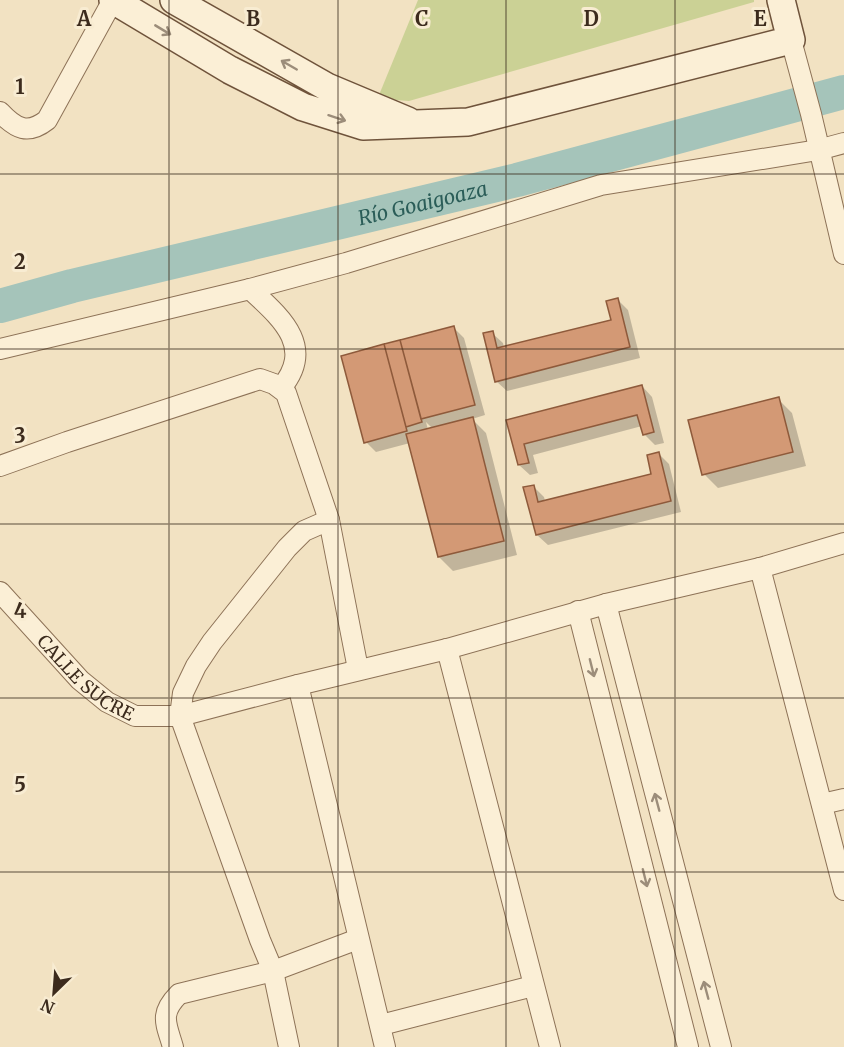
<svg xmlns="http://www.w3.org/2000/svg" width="844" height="1047" font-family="Merriweather,serif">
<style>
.green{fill:#cbd195}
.shadow{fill:#0003;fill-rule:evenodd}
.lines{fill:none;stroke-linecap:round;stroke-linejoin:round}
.river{stroke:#a5c4ba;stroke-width:34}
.building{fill:#d39975;stroke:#8e5a3b;stroke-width:1.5}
.minor-casing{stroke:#8d7257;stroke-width:22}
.secondary-casing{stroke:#6f533b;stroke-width:30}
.minor{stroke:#fbefd6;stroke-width:20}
.secondary{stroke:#fbefd6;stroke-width:27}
.oneway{stroke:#9c8d7a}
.grid{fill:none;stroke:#3c2b1d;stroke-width:1.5;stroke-opacity:0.55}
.labels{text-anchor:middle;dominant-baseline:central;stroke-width:6;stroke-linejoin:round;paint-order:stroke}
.street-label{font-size:18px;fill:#3c2b1d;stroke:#f8ecd2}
.water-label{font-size:20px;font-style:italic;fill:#2b5d58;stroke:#f8ecd2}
.grid-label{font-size:20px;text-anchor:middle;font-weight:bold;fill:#3c2b1d;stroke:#f8ecd2;stroke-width:6;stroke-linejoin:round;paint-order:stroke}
</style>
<rect width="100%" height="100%" fill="#f2e2c2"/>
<!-- green -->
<path class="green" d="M 418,0 L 754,0 L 754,2 L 409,101 L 396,100 L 379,95 Z"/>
<!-- shadow -->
<path class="shadow" d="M 618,300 L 628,310 L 640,358 L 507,391 L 496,381 L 492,333 L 503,343 L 504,348 L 612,321 Z
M 454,328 L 464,338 L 485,415 L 472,419 L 486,433 L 517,555 L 453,571 L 439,557 L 410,443 L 376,452 L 366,442 L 343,357 ZM 426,422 L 433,429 L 428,430 Z
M 642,386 L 652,397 L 664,443 L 655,445 L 644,434 L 642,426 L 533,455 L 538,473 L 530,475 L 519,465 L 508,421 Z
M 778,399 L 792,413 L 806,466 L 718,488 L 704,474 Z
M 659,454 L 669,464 L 681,512 L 548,545 L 537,535 L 533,486 L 544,497 L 545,501 L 653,475 Z"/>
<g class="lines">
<!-- river -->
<path class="river" id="s1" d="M 0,306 L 72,286 L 517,180 L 844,92"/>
</g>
<!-- building -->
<path class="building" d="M 618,298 L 630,347 L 495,382 L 483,333 L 493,331 L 497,348 L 611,320 L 606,301 Z
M 454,326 L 475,405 L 421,419 L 400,340 Z
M 400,340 L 422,422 L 406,427 L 384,344 Z
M 384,344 L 407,431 L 364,443 L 341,356 Z
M 642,385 L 654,432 L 643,435 L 637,415 L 524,444 L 529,463 L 518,465 L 506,420 Z
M 779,397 L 793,452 L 702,475 L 688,420 Z
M 473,417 L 504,541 L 438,557 L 406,434 Z
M 659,452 L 671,501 L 536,535 L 523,487 L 534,485 L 538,502 L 651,474 L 647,455 Z"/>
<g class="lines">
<!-- minor casing -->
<g class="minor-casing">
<g id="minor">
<path d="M 791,40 L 811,114 L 844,254"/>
<path d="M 0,112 C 16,129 28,135 47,120 L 113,0"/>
<path d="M 250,289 C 280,317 316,346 281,388"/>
<path d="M 0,349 L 250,289 L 346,263 L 601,185 L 818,150 L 844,143"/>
<path d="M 0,466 L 67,442 L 260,379 L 274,384 L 286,393 L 329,520 L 358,669"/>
<path d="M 760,568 L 844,890"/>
<path id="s2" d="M 0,592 L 80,680 L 107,702 L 135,716 L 180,716 L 298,685"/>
<path d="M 606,604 L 721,1047"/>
<path d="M 578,611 L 688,1047"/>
<path d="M 447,649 L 550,1047"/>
<path d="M 822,804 L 844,799"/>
<path d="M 381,1025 L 533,986"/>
<path d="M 173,1047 C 166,1023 159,1014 179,994 L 273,971 L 358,939"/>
<path d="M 289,1047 L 273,971 L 260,940 L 180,716 L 183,693 L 196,666 L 212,642 L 287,548 L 304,531 L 329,520"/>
<path d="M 385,1047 L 298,685 L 447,649 L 606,604 L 760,568 L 844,543"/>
</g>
</g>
<!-- secondary casing -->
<g class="secondary-casing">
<path id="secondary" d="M 113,0 L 230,70 L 303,107 L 363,126 L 468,122 L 791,40 L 781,0
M 174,0 L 327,87 L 408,121"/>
</g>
<!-- minor -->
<use href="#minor" class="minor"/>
<!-- secondary -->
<use href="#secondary" class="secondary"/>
</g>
<!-- one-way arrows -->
<defs><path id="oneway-shaft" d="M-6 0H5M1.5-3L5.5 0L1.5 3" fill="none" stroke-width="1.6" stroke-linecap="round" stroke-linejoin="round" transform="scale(1.5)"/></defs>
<g class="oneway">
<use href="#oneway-shaft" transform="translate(163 30) rotate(31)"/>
<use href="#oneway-shaft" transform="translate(289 65) rotate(-150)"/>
<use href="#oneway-shaft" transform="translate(337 118) rotate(18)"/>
<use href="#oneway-shaft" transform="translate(592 668) rotate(76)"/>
<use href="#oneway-shaft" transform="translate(657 802) rotate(-105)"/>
<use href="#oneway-shaft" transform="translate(645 878) rotate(76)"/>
<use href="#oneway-shaft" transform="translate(706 990) rotate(-105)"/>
</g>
<!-- grid -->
<path class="grid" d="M 169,0 L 169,1047M 338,0 L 338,1047M 506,0 L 506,1047M 675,0 L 675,1047M 0,174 L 844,174M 0,349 L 844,349M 0,524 L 844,524M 0,698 L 844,698M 0,872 L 844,872"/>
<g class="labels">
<!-- street labels -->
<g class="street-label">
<text stroke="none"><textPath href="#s2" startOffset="122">CALLE SUCRE</textPath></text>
</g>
<!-- water labels -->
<g class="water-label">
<text stroke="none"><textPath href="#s1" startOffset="435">Río Goaigoaza</textPath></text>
</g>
</g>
<g class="grid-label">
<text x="84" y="26">A</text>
<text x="253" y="26">B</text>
<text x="422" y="26">C</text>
<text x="591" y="26">D</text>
<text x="760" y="26">E</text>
<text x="20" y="94">1</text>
<text x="20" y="269">2</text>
<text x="20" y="443">3</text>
<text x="20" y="618">4</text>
<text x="20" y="792">5</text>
</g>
<!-- north arrow -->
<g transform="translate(54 993) rotate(205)" stroke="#f8ecd2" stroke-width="4.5" paint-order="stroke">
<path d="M0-4.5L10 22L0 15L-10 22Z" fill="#3c2b1d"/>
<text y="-9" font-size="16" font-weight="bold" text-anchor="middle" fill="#3c2b1d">N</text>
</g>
</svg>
